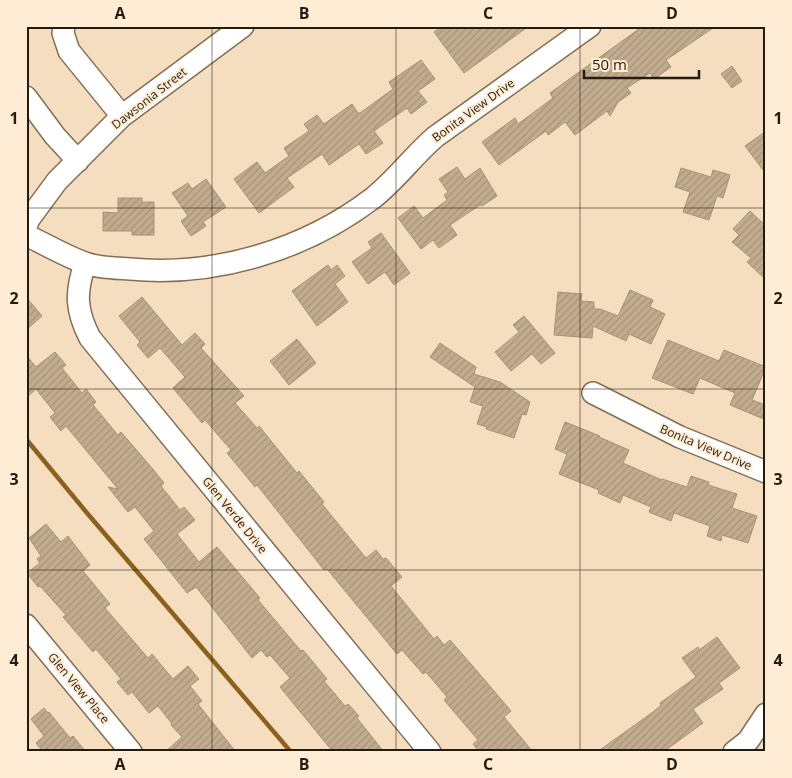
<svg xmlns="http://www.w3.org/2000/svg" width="792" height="778" font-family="'Open Sans',sans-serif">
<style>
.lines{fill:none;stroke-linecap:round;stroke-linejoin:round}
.stream{stroke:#8c611c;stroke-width:4.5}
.building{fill:url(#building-hatch);stroke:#a89277}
.minor-casing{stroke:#836e54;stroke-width:24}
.minor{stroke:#fff;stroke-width:21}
.grid{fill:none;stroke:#241c11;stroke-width:1;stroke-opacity:0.55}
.labels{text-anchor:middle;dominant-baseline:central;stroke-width:4;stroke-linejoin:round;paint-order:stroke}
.street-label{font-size:12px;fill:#241c11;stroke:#ffecd4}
.neatline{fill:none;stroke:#241c11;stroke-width:2}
.grid-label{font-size:16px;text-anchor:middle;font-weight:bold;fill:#241c11}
</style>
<defs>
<pattern id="building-hatch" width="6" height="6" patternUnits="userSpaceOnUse" patternTransform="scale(1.25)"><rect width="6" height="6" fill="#c2ac8f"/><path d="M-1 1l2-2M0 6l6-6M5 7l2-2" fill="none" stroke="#a7937a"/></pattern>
</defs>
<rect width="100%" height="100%" fill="#f5dec0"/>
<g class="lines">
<!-- stream -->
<path class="stream" d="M 26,439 L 87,513 L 291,752"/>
</g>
<!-- building -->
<path class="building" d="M 442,26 L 529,26 L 464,73 L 434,32 Z
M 643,26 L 716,26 L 666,60 L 671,67 L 654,79 L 650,73 L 627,88 L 631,93 L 618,102 L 610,116 L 607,111 L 575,135 L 565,122 L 548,135 L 546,131 L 499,165 L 482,142 L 515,118 L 518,124 L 553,98 L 550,93 Z
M 421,60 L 435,79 L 418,91 L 427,102 L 411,114 L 407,108 L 374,131 L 383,143 L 366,154 L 359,144 L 329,165 L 322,154 L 287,178 L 294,187 L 259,213 L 234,179 L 257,162 L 265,173 L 289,156 L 284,148 L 309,131 L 304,124 L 317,115 L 324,124 L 352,104 L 358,113 L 360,113 L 393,89 L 389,82 Z
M 732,66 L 742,81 L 732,88 L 721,74 Z
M 766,131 L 766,174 L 745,146 Z
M 457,167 L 465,179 L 480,168 L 497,196 L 482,206 L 480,205 L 450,225 L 457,235 L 439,248 L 433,240 L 421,249 L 398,218 L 414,206 L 423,218 L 447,200 L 444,195 L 448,192 L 439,179 Z
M 681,168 L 711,177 L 713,170 L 730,175 L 723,198 L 717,196 L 709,220 L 683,212 L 690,192 L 675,187 Z
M 206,179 L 226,207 L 203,222 L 206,226 L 191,236 L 181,221 L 188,216 L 172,193 L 188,183 L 192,189 Z
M 118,198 L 142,198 L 142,202 L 154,202 L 154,235 L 132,235 L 132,231 L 103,231 L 103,212 L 118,213 Z
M 750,211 L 766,226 L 766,280 L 747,262 L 751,258 L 732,242 L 739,235 L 733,229 Z
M 381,233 L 410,273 L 394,285 L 385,272 L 368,284 L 352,262 L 372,248 L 368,242 Z
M 328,265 L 331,270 L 337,265 L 345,276 L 335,284 L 348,302 L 317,326 L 292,291 Z
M 630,290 L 653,300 L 650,307 L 665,314 L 651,344 L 629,334 L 626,341 L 593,326 L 592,338 L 554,335 L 558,292 L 582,294 L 581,301 L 594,302 L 594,309 L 600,309 L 618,316 Z
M 26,297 L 42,316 L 26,330 Z
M 142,297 L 182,345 L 195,333 L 205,344 L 201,348 L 244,396 L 235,403 L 257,428 L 259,426 L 297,473 L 299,471 L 324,502 L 322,504 L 366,558 L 376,550 L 383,559 L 386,558 L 402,577 L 391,586 L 434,639 L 437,636 L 444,645 L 450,640 L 477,671 L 511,711 L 504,717 L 533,752 L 479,752 L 473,744 L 478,740 L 444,700 L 447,697 L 426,672 L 423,674 L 402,650 L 397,654 L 327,569 L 324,570 L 257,485 L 255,487 L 227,453 L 231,450 L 205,420 L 202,423 L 173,388 L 185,377 L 160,348 L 148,358 L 137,345 L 140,342 L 119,316 Z
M 524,316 L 555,353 L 541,364 L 532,354 L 511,371 L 495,352 L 519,332 L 513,325 Z
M 297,339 L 316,363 L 289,385 L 270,361 Z
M 668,340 L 719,361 L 724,350 L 766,367 L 752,400 L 766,405 L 766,420 L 730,405 L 735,393 L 700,378 L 693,394 L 652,378 Z
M 440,343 L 476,367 L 474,374 L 500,382 L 530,402 L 526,415 L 522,414 L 514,438 L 486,429 L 487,427 L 477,424 L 483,406 L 470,402 L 475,387 L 430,357 Z
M 55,352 L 66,365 L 62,368 L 82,393 L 86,389 L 96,402 L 93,405 L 118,435 L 121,432 L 152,468 L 164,483 L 161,486 L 180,510 L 184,507 L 195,520 L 177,534 L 199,562 L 217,547 L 260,598 L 258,600 L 301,651 L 303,650 L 327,679 L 324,681 L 345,706 L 348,704 L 359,716 L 357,718 L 384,752 L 333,752 L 280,687 L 290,678 L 270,655 L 267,657 L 261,650 L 252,658 L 196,587 L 187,593 L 144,539 L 154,531 L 135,507 L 128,512 L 108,487 L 118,489 L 66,426 L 61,431 L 50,417 L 55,413 L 36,389 L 26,398 L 26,355 L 36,367 Z
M 565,422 L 600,436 L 599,437 L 629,450 L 623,463 L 662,480 L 662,479 L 687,487 L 691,476 L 709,482 L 708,485 L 737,494 L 732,508 L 757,516 L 748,543 L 722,535 L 721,541 L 707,536 L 710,526 L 674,513 L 671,521 L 649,512 L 651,507 L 623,495 L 620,503 L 598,493 L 599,490 L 559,474 L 567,454 L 555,449 Z
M 46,524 L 61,542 L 68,536 L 90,565 L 83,571 L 110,604 L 105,608 L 148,658 L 152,654 L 173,679 L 188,666 L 199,679 L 190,686 L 202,701 L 198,704 L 236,752 L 165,752 L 182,737 L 171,725 L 172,724 L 158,706 L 149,713 L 132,692 L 128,695 L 117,682 L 121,679 L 96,649 L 93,652 L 63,617 L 66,615 L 40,586 L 38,587 L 27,573 L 40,563 L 37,559 L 41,556 L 29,538 Z
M 717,637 L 740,668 L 719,683 L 723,689 L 693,709 L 703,723 L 663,752 L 597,752 L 653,712 L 661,705 L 660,703 L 696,677 L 682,658 L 698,647 L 699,650 Z
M 44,708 L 48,713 L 49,712 L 70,738 L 73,736 L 86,752 L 43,752 L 36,743 L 44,736 L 31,719 Z"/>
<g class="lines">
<!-- minor casing -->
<g class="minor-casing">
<path id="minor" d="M 64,26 L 63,33 L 69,51 L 122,116
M 26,97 L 55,136 L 78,161
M 26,226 L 29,219 L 57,181 L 122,116 L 243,26
M 26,235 C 45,244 65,256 85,263 C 98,268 115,268 130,269 C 215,277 305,250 373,198 C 396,180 413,156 435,137 L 590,26
M 85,264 C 75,293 76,311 90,338 L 430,752
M 593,393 L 680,437 L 766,472
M 26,625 L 131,752
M 734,752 L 748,741 L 766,714"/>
</g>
<!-- minor -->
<use href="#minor" class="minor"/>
</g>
<!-- grid -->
<path class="grid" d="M 212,26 L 212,752M 396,26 L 396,752M 580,26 L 580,752M 26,208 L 766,208M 26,389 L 766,389M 26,570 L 766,570"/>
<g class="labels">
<!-- street labels -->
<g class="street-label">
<text transform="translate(149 98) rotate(-38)">Dawsonia Street</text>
<text transform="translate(473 110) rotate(-36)">Bonita View Drive</text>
<text transform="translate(706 447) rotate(23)">Bonita View Drive</text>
<text transform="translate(235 515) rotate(51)">Glen Verde Drive</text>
<text transform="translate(79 688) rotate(50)">Glen View Place</text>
</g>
</g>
<!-- border -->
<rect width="792" height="778" fill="none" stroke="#ffecd4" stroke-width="55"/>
<!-- scale -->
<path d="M584 70v8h115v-8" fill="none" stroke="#241c11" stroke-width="2.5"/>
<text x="592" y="70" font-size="15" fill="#241c11" stroke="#ffecd4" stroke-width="4" paint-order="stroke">50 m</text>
<rect x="28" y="28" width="736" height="722" class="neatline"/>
<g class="grid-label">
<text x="120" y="19">A</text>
<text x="304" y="19">B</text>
<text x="488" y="19">C</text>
<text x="672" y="19">D</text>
<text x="14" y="124">1</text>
<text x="778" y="124">1</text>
<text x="14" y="304">2</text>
<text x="778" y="304">2</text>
<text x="14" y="485">3</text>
<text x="778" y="485">3</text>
<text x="14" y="666">4</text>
<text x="778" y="666">4</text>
<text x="120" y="770">A</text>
<text x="304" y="770">B</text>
<text x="488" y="770">C</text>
<text x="672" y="770">D</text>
</g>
</svg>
